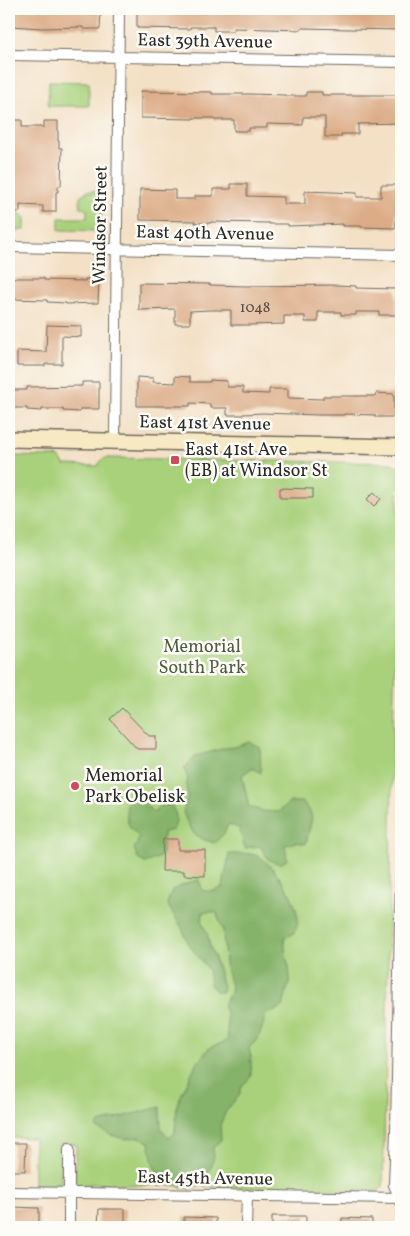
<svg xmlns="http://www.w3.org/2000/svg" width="410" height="1236" font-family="Vollkorn,serif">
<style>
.green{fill:#a9d17b;stroke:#6a7e53}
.forest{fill:#86b36b;stroke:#586f4b}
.building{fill:#dcac86}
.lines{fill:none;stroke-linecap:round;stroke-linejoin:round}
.street-casing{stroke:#716a61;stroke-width:12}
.secondary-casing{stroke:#716a61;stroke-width:18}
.street{stroke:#fff;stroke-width:10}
.secondary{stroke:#f6e9c3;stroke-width:15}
.poi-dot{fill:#d1495b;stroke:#fdfcf7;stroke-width:2}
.labels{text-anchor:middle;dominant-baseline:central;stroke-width:5;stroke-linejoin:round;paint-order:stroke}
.number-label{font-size:15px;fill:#574b42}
.street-label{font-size:18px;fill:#2b2b2b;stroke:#fdfcf7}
.poi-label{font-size:18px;fill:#2b2b2b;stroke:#fdfcf7;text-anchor:start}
.park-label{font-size:18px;fill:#515d43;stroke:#fdfcf7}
</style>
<rect width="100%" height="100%" fill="#fdfcf7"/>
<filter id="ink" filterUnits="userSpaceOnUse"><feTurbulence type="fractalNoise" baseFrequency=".02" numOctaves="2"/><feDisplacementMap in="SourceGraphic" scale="10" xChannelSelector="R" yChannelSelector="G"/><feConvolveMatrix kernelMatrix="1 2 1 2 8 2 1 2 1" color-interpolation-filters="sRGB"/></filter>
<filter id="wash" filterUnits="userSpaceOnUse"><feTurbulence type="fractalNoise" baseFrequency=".0096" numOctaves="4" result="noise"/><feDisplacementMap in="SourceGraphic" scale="20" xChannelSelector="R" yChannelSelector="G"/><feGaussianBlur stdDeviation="1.12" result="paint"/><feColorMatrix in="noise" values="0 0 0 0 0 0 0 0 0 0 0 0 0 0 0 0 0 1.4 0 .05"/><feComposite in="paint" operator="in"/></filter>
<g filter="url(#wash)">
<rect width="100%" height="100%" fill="#f3e0c5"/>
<!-- green -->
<path class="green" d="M 49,81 L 89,82 L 89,106 L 48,106 Z
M 87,191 L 95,191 L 102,198 L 101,231 L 59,230 L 59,218 L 87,218 L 87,210 L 80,207 L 80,196 Z
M 9,214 L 21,214 L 25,218 L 25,230 L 9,230 Z
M 9,456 L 55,457 L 60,458 L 64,465 L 98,466 C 100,461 102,459 107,458 L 391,463 L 397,466 L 399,469 L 383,1187 L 380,1190 L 374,1191 L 257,1188 L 236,1187 L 90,1184 C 83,1188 77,1187 75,1179 L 76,1144 L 62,1143 L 61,1181 C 55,1188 42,1185 34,1185 L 34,1138 L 9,1137 Z"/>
<!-- forest -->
<path class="forest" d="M 249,742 L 260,747 L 261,773 L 252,768 L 242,775 L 249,807 L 263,811 L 278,812 L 290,802 L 303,802 L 310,811 L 312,818 L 306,844 L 296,842 L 285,845 L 287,860 L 280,864 L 269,860 L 260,846 L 245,848 L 239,828 L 228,824 L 225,832 L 215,843 L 202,839 L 194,834 L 186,820 L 183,812 L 188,795 L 186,786 L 188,779 L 184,768 L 196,756 L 225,748 L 235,747 Z
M 128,798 L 139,798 L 154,813 L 160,806 L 171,805 C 177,815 178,819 173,830 L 163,832 L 163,850 L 160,857 L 145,863 L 138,859 L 134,849 L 137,844 L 139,837 C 136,834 132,830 130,827 C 125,819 126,807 128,798 Z
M 229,854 C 239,854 251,852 260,857 C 276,867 313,919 291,935 C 291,935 284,937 284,938 L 286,957 L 289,966 L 290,978 L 283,1006 L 275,1011 L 266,1013 C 262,1029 261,1037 249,1048 L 251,1057 L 251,1077 L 242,1086 L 239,1096 L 227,1109 L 220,1125 L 221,1140 L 213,1148 L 214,1156 L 212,1165 L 203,1181 L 191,1189 L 181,1188 L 159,1176 L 153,1163 L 149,1142 L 138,1137 L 125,1139 L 111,1135 L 97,1128 L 99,1123 L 160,1107 L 161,1128 L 169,1138 L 175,1132 L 177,1104 L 196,1064 L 210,1047 L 222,1043 L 228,1039 L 226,1013 L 223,1005 L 232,990 L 225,964 L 223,930 L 216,912 L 203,912 L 202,922 L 208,936 L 210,947 L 215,958 L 223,987 L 222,992 L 217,992 L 210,984 L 208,969 L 189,945 L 182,928 L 167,904 L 172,890 C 180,887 192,880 199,880 L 203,891 L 214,891 L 223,887 Z"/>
<g id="blocks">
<!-- building -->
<path class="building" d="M 9,9 L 101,9 L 100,29 L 83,29 L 83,27 L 42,28 L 9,26 Z
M 137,9 L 239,10 L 239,9 L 369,10 L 369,9 L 401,9 L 401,30 L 301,28 L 301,30 L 234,28 L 234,31 L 214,31 L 214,27 L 190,27 L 190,29 L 137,28 Z
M 141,91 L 212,92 L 212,94 L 249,94 L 285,95 L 285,96 L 306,96 L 306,92 L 322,92 L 322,95 L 400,95 L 400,123 L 358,124 L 358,134 L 341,134 L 341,137 L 325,137 L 325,117 L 303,117 L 303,125 L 267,124 L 267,128 L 249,128 L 249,131 L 234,131 L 234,120 L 214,120 L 214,118 L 193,118 L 193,119 L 141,118 Z
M 9,120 L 22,120 L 22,127 L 44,127 L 44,121 L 58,121 L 58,141 L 59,141 L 59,148 L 62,148 L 61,186 L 58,186 L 58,192 L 56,192 L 56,212 L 43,212 L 43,206 L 20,205 L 20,212 L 9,212 Z
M 231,184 L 247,184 L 247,196 L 284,197 L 284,204 L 305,204 L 305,191 L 357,193 L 357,197 L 381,197 L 381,185 L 396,185 L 396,228 L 361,227 L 361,226 L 343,226 L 343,224 L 288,226 L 288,224 L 269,224 L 269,223 L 211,222 L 211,223 L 195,223 L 195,221 L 140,220 L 140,189 L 175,190 L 175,199 L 195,199 L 195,196 L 213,196 L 213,189 L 231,189 Z
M 9,278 L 44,278 L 44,280 L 85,281 L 85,279 L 99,279 L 98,303 L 66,304 L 66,303 L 47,302 L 47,300 L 9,299 Z
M 139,283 L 210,284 L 210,285 L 246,286 L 337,285 L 356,286 L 356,288 L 396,289 L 396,315 L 379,315 L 379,312 L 356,312 L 356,315 L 341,315 L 341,312 L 318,312 L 318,322 L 305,322 L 305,316 L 284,316 L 284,324 L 249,325 L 231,325 L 231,310 L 210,310 L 190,311 L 190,324 L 175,324 L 175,309 L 139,310 Z
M 47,325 L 81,326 L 81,337 L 62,336 L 62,364 L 45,364 L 45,366 L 17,366 L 17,351 L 46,352 Z
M 175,376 L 190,377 L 190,382 L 210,382 L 210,380 L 227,381 L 227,387 L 243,387 L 243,393 L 269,394 L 269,389 L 288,389 L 288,398 L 323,399 L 323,396 L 375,396 L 376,393 L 394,394 L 394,417 L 375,417 L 375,415 L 344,414 L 344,415 L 318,415 L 263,413 L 243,414 L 243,415 L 227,415 L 227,408 L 210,408 L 210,404 L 190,403 L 190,406 L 137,406 L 137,377 L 153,378 L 153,382 L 175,383 Z
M 82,382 L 99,382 L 99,409 L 80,409 L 80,412 L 63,411 L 63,409 L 42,409 L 42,411 L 27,410 L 27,408 L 9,408 L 9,390 L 27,390 L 27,387 L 82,386 Z
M 280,488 L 313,489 L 313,498 L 280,498 Z
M 374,492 L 381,499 L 374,506 L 367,499 Z
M 122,708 L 149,736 L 156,736 L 156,749 L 137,749 L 110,719 Z
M 163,839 L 178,839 L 178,850 L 205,850 L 205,876 L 184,875 L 184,871 L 162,871 Z
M 13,1143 L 26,1143 L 25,1171 L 12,1171 Z
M 12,1207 L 39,1208 L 39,1227 L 14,1227 L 14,1224 L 12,1224 Z
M 99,1209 L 125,1209 L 125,1227 L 102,1227 L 102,1226 L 98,1226 Z
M 272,1216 L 306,1216 L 306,1227 L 272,1227 Z
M 184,1217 L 216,1218 L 216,1227 L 184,1227 Z
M 342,1218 L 372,1219 L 372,1227 L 342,1227 Z"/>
</g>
</g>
<g filter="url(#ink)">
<use href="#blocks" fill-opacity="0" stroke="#716a61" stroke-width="1"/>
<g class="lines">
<!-- street casing -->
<g class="street-casing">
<path id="street" d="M 9,55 L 401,62
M 9,247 L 401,255
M 115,441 L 119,9
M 401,871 L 396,1131 L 394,1185 L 401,1202
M 9,1192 L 401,1198
M 69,1227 L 69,1149
M 246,1227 L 247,1195"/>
</g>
<!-- secondary casing -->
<g class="secondary-casing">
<path id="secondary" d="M 9,439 L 401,447"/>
</g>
<!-- street -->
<use href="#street" class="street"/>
<!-- secondary -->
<use href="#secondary" class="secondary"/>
</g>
</g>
<!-- markers -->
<g class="poi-dot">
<rect x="170" y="455" width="10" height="10" rx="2.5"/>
<circle cx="75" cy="786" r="5"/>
</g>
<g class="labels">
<!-- number labels -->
<g class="number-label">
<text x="255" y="308">1048</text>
</g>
<!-- street labels -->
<g class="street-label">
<text transform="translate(205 42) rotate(1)">East 39th Avenue</text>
<text transform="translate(101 225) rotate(-89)">Windsor Street</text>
<text transform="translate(205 234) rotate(1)">East 40th Avenue</text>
<text transform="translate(205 424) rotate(1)">East 41st Avenue</text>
<text transform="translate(205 1179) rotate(1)">East 45th Avenue</text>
</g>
<!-- poi labels -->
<g class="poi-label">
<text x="185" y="450">East 41st Ave<tspan x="185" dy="21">(EB) at Windsor St</tspan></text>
<text x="85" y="776">Memorial<tspan x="85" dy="21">Park Obelisk</tspan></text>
</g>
<!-- park labels -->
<g class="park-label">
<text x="202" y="647">Memorial<tspan x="202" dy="21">South Park</tspan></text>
</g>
</g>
<!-- margin -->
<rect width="410" height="1236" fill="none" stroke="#fdfcf7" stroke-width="30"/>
</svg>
